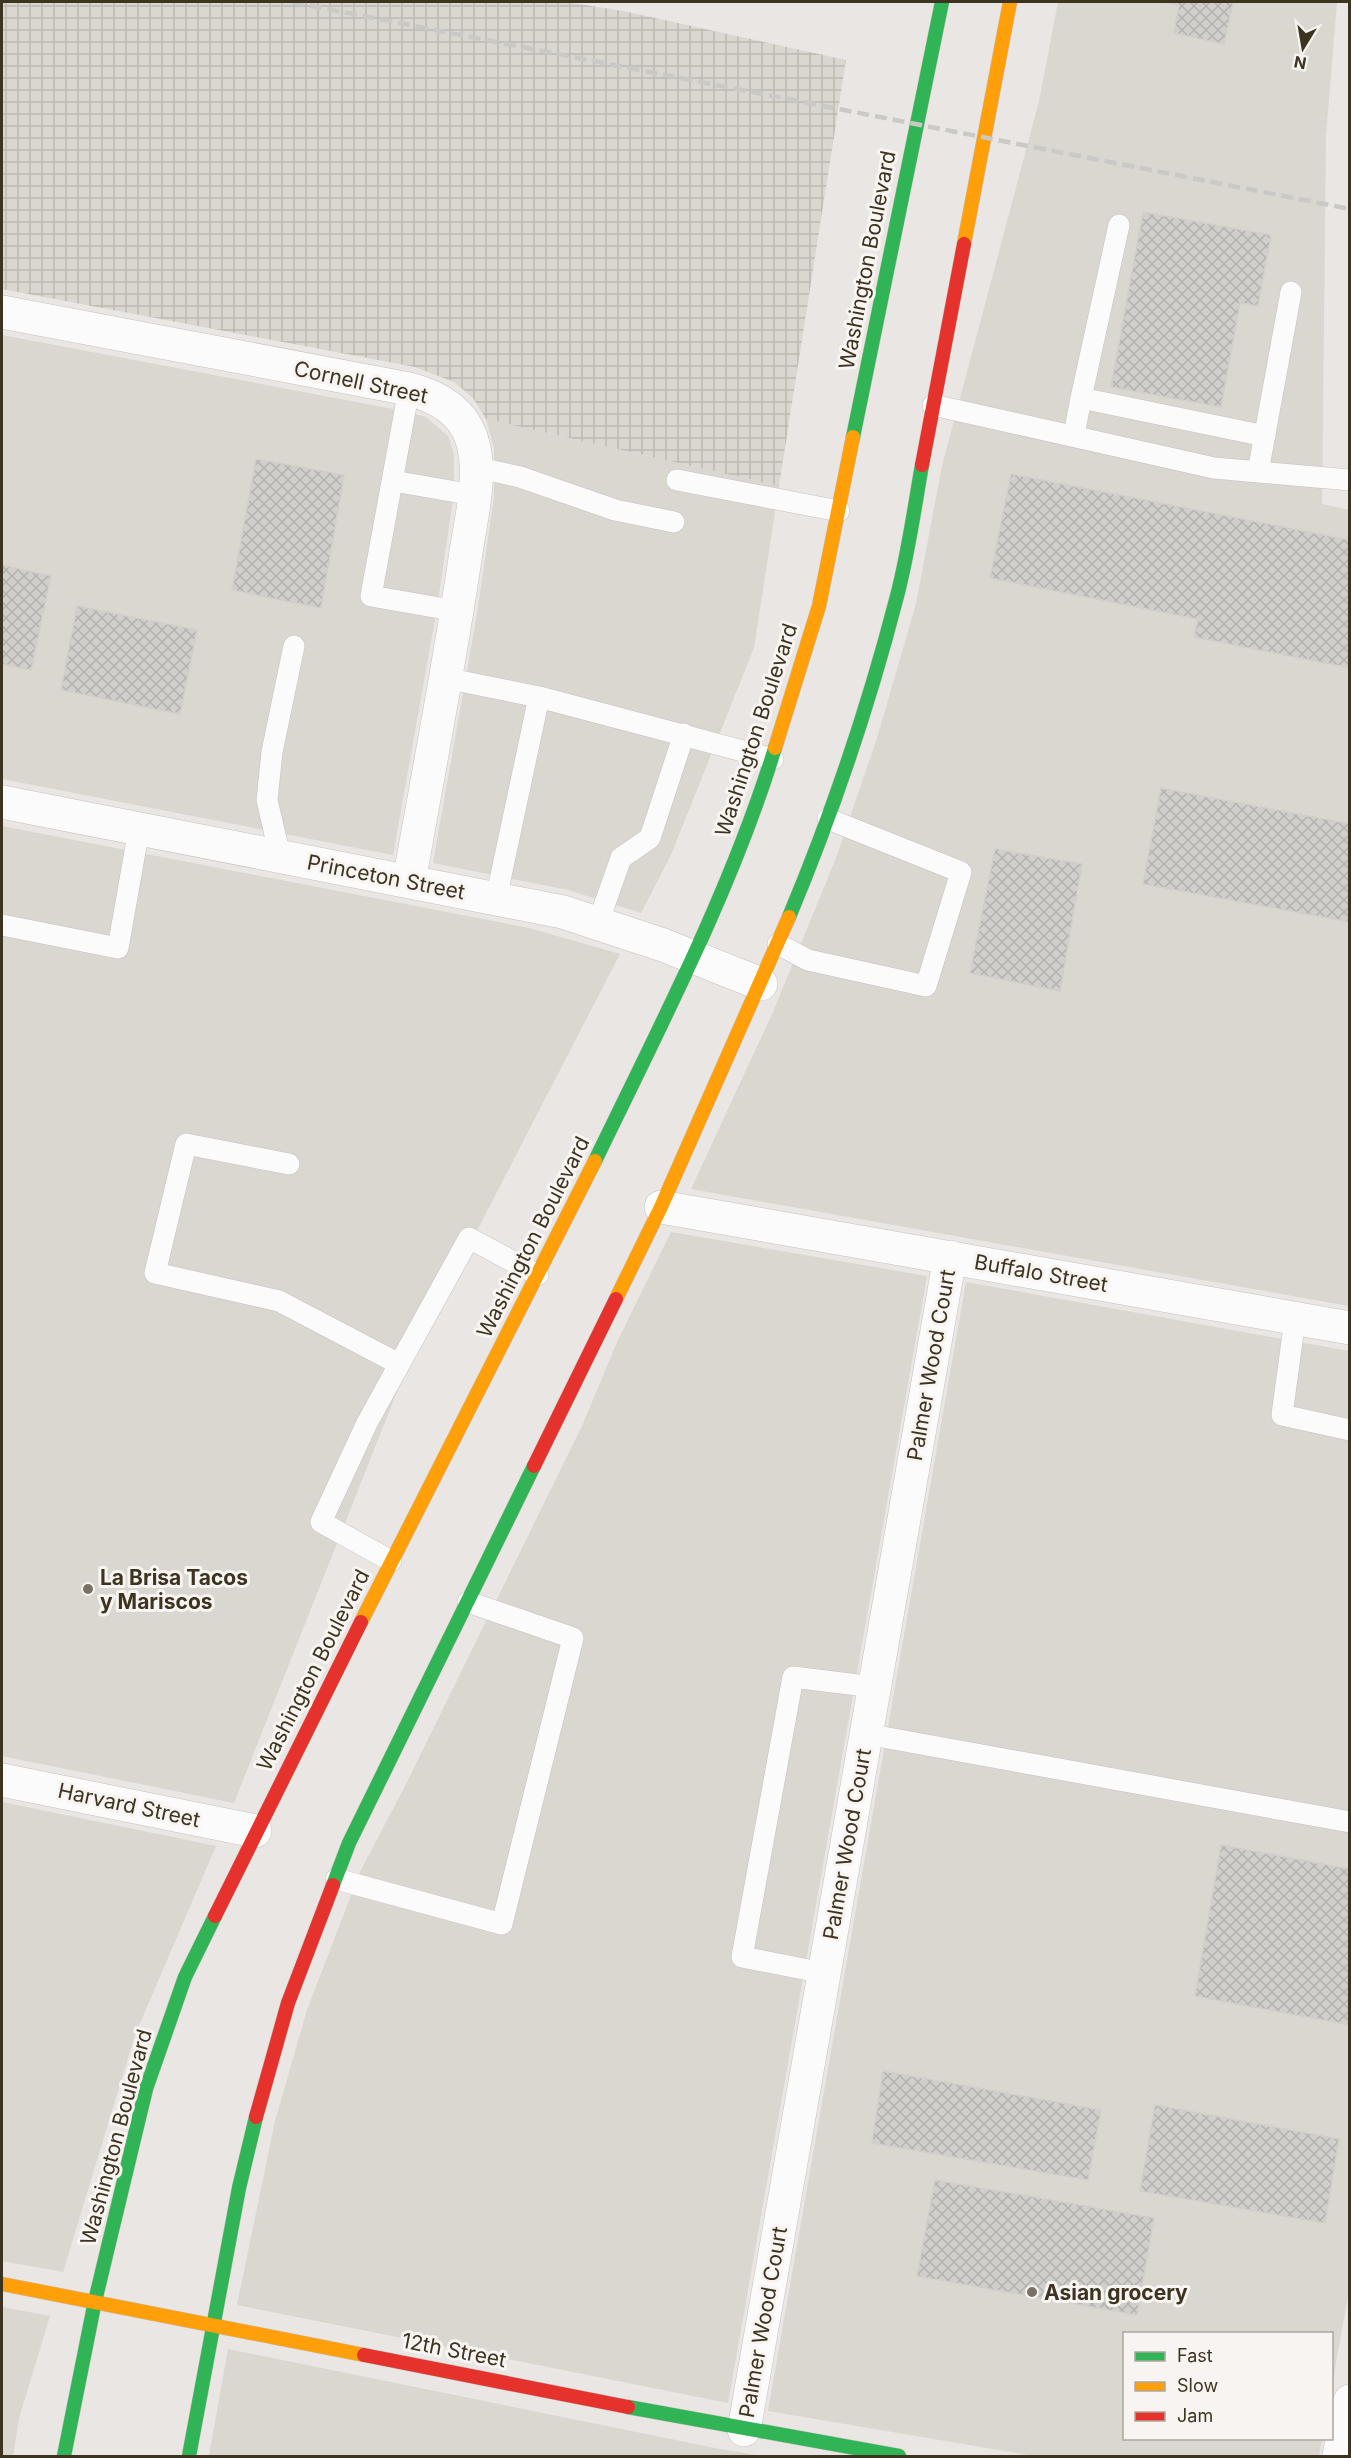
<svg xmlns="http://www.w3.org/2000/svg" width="1351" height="2458" font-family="Inter,sans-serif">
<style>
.built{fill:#dad6d0}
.industrial{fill:url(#industrial-grid)}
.building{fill:url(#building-cross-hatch);stroke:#d2cfcb;stroke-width:1.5}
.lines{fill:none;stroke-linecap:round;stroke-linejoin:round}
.lane-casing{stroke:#c5c2bf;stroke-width:22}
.street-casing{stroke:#c5c2bf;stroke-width:34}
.fast-casing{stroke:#c5c2bd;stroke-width:15}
.slow-casing{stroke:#c5c2bd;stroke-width:15}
.jam-casing{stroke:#c5c2bd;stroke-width:15}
.lane{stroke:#fcfbfb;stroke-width:21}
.street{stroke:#fcfbfb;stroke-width:33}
.fast{stroke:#30b455;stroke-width:14}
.slow{stroke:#ff9f0a;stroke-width:14}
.jam{stroke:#e5322d;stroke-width:14}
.rail{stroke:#cac9c6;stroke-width:4.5;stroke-dasharray:12 6;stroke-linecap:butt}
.poi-dot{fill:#797264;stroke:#f8f4f1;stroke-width:2}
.labels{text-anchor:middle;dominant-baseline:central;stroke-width:6;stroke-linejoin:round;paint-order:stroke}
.street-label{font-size:21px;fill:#3c3420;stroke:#f8f4f1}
.poi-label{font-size:21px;font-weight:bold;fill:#3c3420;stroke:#f8f4f1;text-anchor:start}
</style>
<defs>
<pattern id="industrial-grid" width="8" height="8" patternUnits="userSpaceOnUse" patternTransform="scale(1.5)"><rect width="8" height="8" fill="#dad6d0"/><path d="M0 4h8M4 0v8" fill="none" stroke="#bcb8b2"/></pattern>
<pattern id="building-cross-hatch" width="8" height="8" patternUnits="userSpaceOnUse" patternTransform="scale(1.5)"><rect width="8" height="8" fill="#d1cfcc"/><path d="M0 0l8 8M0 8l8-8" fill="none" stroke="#b4b2af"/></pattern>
</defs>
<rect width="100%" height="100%" fill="#e9e6e3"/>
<!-- built -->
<path class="built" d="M 1058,2 L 1337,2 L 1326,135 L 1322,504 L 1350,510 L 1349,1306 L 691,1189 L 773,1012 L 836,858 L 877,738 L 916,604 L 942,466 L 1039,101 Z
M 2,335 L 404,411 L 426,417 L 448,436 L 454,455 L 454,493 L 437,608 L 393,855 L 2,779 Z
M 486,419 L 779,486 L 754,648 L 670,857 L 641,913 L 568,890 L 433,863 L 477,614 L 494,497 L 494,448 Z
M 2,826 L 529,928 L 620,954 L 408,1364 L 234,1803 L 2,1756 Z
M 671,1232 L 927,1276 L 728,2403 L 237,2305 L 275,2121 L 307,2010 L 360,1872 L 406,1784 L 582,1426 L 618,1340 Z
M 966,1282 L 1349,1351 L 1350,2285 L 1332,2385 L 1332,2334 L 1124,2334 L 1124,2438 L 1322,2439 L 1319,2456 L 1034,2456 L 768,2411 Z
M 2,1802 L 216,1846 L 135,2035 L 63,2272 L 2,2261 Z
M 2,2307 L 50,2316 L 19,2418 L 13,2456 L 2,2456 Z
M 228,2349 L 720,2449 L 762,2456 L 209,2456 Z"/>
<!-- industrial -->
<path class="industrial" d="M 2,2 L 566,2 L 623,11 L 846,60 L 779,486 L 486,419 L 473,398 L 454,382 L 415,367 L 2,289 Z"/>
<!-- building -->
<path class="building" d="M 1159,2 L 1233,2 L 1224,44 L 1174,33 L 1179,5 Z
M 1143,212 L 1271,235 L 1258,306 L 1240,303 L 1221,407 L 1111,387 Z
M 256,459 L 344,475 L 321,608 L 232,590 Z
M 1011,474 L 1350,540 L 1350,668 L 1194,637 L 1198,619 L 990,578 Z
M 2,565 L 51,576 L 31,670 L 2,664 Z
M 77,606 L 197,630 L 180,714 L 61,690 Z
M 1161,788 L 1350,824 L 1350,922 L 1143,884 Z
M 995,849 L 1082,864 L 1060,991 L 970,973 Z
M 1221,1845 L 1350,1869 L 1350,2025 L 1195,1996 Z
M 883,2071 L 1101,2110 L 1088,2180 L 872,2143 Z
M 1155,2105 L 1339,2139 L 1325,2223 L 1140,2191 Z
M 935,2180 L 1154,2218 L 1137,2315 L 917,2276 Z"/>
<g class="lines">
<!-- lane casing -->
<g class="lane-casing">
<path id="lane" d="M 1119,225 L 1081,398 L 1265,436
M 409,389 L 371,596 L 457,611
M 933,405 L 1214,468 L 1350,480
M 1074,435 L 1081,398
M 475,467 L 520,477 L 615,510 L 674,522
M 1258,472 L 1291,292
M 677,480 L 839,511
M 393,481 L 474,495
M 445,678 L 539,697
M 280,856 L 267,800 L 272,752 L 294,646
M 496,899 L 539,697 L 773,759
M 598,923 L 621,858 L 650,838 L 684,734
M 2,925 L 118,948 L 139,829
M 778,944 L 808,960 L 926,986 L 961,872 L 828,819
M 289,1164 L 186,1144 L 155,1273 L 279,1301 L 399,1364
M 1295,1319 L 1282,1415 L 1350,1430
M 391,1561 L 321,1522 L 367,1423 L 469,1238 L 538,1275
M 866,1734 L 1350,1822
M 336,1879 L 502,1924 L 573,1638 L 468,1602
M 824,1973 L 742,1957 L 793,1677 L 874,1687"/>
</g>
<!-- street casing -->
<g class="street-casing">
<path id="street" d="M 2,312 L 409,389 C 436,396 461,409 471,437 C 484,474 470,521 465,559 C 449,667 428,774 409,882
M 2,802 L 563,912 L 663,945 L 761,984
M 661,1207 L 1350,1328
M 2,1780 L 255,1831
M 744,2430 L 950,1257
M 1339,2456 L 1350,2401"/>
</g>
<!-- fast casing -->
<g class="fast-casing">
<path id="fast" d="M 853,437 L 942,2
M 789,917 C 832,814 868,708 896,600 C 908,556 914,510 922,465
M 595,1161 C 660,1026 731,891 775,748
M 333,1885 L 349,1843 L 534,1466
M 628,2407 L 899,2456
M 64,2456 L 95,2301 L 146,2089 L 185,1977 L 215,1916
M 189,2456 L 239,2188 L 256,2117"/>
</g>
<!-- slow casing -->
<g class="slow-casing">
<path id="slow" d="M 964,244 L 1010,2
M 775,748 L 819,606 L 853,437
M 616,1299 L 661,1207 L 789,917
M 361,1622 L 595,1161
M 2,2284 L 364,2355"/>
</g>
<!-- jam casing -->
<g class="jam-casing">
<path id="jam" d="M 922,465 L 964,244
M 534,1466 L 616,1299
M 215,1916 L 361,1622
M 256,2117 L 288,2003 L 333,1885
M 364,2355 L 628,2407"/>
</g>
<!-- lane -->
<use href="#lane" class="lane"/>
<!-- street -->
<use href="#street" class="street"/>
<!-- fast -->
<use href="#fast" class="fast"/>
<!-- slow -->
<use href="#slow" class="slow"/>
<!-- jam -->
<use href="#jam" class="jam"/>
<!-- rail -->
<path class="rail" d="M 292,2 L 1350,209"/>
</g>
<!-- markers -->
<g class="poi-dot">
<circle cx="88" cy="1589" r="6"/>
<circle cx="1032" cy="2292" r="6"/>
</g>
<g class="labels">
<!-- street labels -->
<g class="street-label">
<text transform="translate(867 260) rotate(-79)">Washington Boulevard</text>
<text transform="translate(361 382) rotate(12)">Cornell Street</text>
<text transform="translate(756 730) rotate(-72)">Washington Boulevard</text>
<text transform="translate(386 877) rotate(11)">Princeton Street</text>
<text transform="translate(533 1237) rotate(-63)">Washington Boulevard</text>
<text transform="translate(1041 1273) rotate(10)">Buffalo Street</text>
<text transform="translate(931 1365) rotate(-80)">Palmer Wood Court</text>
<text transform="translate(313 1670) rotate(-63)">Washington Boulevard</text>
<text transform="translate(129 1805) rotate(12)">Harvard Street</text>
<text transform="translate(847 1844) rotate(-80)">Palmer Wood Court</text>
<text transform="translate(116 2137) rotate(-75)">Washington Boulevard</text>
<text transform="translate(763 2322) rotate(-80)">Palmer Wood Court</text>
<text transform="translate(454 2350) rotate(11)">12th Street</text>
</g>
<!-- poi labels -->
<g class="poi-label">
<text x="100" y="1577">La Brisa Tacos<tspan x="100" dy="24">y Mariscos</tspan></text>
<text x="1044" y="2292">Asian grocery</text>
</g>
</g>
<!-- border -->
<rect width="1351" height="2458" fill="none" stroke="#3c3420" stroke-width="6"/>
<!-- legend -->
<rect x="1123" y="2332" width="210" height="108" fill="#f8f4f1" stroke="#ada79d" stroke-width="1.5"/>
<rect x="1135" y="2352" width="30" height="9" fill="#30b455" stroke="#ada79d" stroke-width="1.5"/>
<text x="1177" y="2362" font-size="18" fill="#3c3420">Fast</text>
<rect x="1135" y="2382" width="30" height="9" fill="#ff9f0a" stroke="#ada79d" stroke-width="1.5"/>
<text x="1177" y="2392" font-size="18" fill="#3c3420">Slow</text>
<rect x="1135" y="2412" width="30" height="9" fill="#e5322d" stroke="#ada79d" stroke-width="1.5"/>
<text x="1177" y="2422" font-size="18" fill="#3c3420">Jam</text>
<!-- north arrow -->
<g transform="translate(1303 48) rotate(191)" stroke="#f8f4f1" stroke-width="4.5" paint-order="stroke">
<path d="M0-4.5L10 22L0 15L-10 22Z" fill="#3c3420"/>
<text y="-9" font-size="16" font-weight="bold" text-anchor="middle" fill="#3c3420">N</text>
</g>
</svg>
